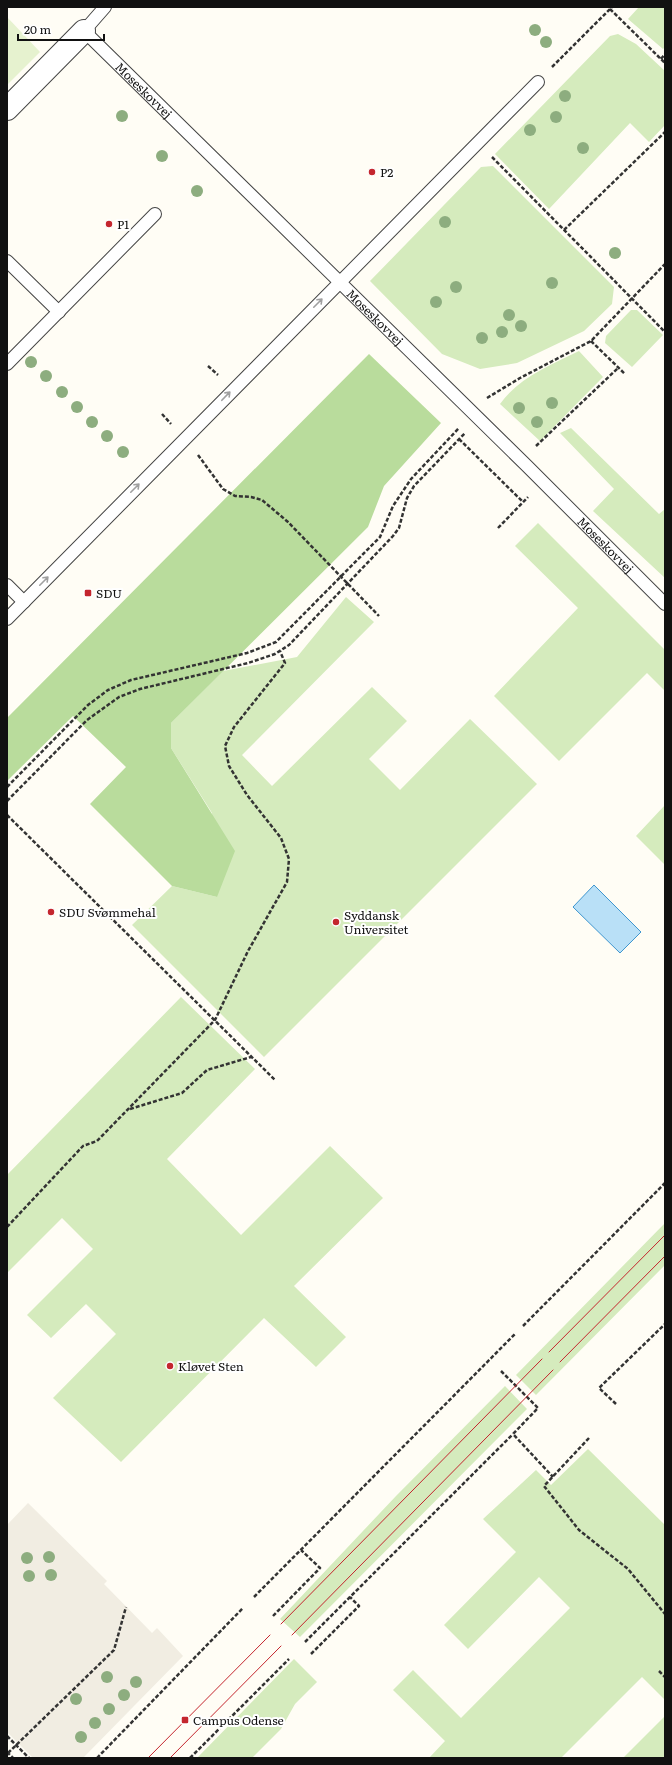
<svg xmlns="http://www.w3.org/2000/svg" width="672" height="1765" font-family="Literata,serif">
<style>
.green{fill:#d5ebbd}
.forest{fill:#b9dc9c}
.pitch{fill:#e6f2cf}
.plaza{fill:#f1ede2}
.water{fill:#b9e0f7;stroke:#3f96cf}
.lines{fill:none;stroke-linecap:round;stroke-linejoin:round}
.service-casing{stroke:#444;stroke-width:14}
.minor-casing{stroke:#444;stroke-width:24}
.path{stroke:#333;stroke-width:2.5;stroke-dasharray:4 2;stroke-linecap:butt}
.service{stroke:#fff;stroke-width:12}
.minor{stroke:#fff;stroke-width:22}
.tram{stroke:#c4262e;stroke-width:1}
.tree{fill:#8dad7f}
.oneway{stroke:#a0a0a0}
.poi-dot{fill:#c4262e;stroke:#fff;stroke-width:1.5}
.labels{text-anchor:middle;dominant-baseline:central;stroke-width:4;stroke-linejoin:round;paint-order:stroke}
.street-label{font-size:12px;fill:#111;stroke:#fff}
.poi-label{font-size:12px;fill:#111;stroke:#fff;text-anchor:start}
</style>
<rect width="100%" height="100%" fill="#fffdf5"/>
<!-- green -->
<path class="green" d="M 639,7 L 665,7 L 665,47 L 663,49 L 628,19 Z
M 618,34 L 636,44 L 665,71 L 665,125 L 649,142 L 630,123 L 549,209 L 495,154 L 610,36 Z
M 493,166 L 614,287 L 612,304 L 584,331 L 517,363 L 480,369 L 442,354 L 370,281 L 481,167 Z
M 631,310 L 637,310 L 663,335 L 632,367 L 605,343 L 606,336 Z
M 579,351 L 603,377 L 540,441 L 500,404 C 518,378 551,365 579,351 Z
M 571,428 L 659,514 L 665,509 L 665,578 L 593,511 L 614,489 L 560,433 Z
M 538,523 L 665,650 L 665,691 L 647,673 L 559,761 L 494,696 L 578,608 L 515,546 Z
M 346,597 L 374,622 L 242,755 L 272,786 L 372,687 L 407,721 L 369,759 L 400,790 L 470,719 L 537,784 L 264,1057 L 132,925 L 172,886 L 217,897 L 212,813 L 171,748 L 171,723 L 223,671 L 297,657 Z
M 665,805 L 665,865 L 636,836 Z
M 181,997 L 255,1069 L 167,1159 L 241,1235 L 330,1146 L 383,1198 L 294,1286 L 346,1337 L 316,1367 L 264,1318 L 121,1462 L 53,1398 L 116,1334 L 86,1304 L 51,1338 L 27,1315 L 93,1249 L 62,1218 L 7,1273 L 7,1175 Z
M 665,1223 L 665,1265 L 536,1395 L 516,1375 Z
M 505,1386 L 527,1409 L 300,1637 L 280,1619 L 396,1496 Z
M 588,1449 L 665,1525 L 665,1700 L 642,1677 L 561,1758 L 429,1758 L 445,1741 L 393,1690 L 413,1670 L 461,1718 L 570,1608 L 539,1577 L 468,1649 L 444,1625 L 516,1552 L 483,1519 L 536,1470 L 551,1485 Z
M 294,1659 L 317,1682 L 295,1704 L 281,1729 L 252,1758 L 197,1758 Z
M 665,1716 L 665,1758 L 623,1758 Z"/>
<!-- forest -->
<path class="forest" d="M 369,354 L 441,423 L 384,486 L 368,527 L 171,723 L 171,748 L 235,851 L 217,897 L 172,886 L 90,804 L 126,767 L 73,716 L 7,781 L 7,718 Z"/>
<!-- pitch -->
<path class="pitch" d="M 7,17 L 40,52 L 7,85 Z"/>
<!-- plaza -->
<path class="plaza" d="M 28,1503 L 107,1581 L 104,1584 L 152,1633 L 157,1628 L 183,1656 L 83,1758 L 33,1758 L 7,1732 L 7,1525 Z"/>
<!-- water -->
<path class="water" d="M 594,885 L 641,932 L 620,953 L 573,907 Z"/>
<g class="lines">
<!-- service casing -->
<g class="service-casing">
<g id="service">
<path id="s1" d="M 105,7 L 84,31 L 527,466 L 665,604"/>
<path d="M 7,261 L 59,312"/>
<path d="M 7,364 L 155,214"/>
<path d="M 7,585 L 24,602"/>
<path d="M 7,619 L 538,82"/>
</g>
</g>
<!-- minor casing -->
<g class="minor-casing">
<path id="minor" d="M 7,109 L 84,31"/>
</g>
<!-- path -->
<path class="path" d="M 610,9 L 665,63
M 661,59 L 665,54
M 552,67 L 612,7
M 492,157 L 665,332
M 564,230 L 665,132
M 591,341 L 625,374
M 208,366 L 218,375
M 487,398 L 520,378 L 591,341 L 665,264
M 162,414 L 171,424
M 459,439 L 523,502
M 536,446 L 618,368
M 198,455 L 223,489 L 235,496 L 251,497 L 262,500 L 288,522 L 379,616
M 498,528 L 528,497
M 7,787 L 88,705 L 108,690 L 131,680 L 247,653 L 276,642 L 380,537 L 393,506 L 411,479 L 459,428
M 7,801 L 87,720 L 119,697 L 140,689 L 248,663 L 275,654 L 289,645 L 393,536 L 399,528 L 407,498 L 414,486 L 465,433
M 7,815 L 275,1080
M 130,1109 L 182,1093 L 207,1070 L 251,1057
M 7,1227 L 83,1146 L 97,1141 L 215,1020 L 248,951 L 287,882 L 289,859 L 281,838 L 247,795 L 229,766 L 225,746 L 234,727 L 285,663 L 280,651
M 523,1326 L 665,1183
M 501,1371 L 538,1408 L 513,1434 L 553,1477
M 616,1404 L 599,1388 L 665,1324
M 589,1438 L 544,1486 L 579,1530 L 628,1569 L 665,1614
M 254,1597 L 516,1333
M 273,1616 L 320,1568 L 301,1550
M 305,1642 L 513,1434
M 311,1654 L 359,1606 L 350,1597
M 659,1671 L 665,1677
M 7,1736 L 29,1758
M 7,1752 L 13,1758
M 8,1753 L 114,1650 L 126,1607
M 97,1758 L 243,1608
M 190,1758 L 289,1659"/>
<!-- service -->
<use href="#service" class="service"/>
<!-- minor -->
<use href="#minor" class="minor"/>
<!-- tram -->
<path class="tram" d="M 549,1352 L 665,1235
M 560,1362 L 665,1256
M 281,1624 L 542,1359
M 292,1635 L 553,1370
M 148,1758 L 270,1635
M 170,1758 L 281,1646"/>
</g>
<!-- trees -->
<g class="tree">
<circle cx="535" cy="30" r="6"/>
<circle cx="546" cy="42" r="6"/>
<circle cx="565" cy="96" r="6"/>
<circle cx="122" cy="116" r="6"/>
<circle cx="556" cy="117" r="6"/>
<circle cx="530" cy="130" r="6"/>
<circle cx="583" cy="148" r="6"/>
<circle cx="162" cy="156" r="6"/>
<circle cx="197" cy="191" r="6"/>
<circle cx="445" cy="222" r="6"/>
<circle cx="615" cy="253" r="6"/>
<circle cx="552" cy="283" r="6"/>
<circle cx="456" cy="287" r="6"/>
<circle cx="436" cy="302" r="6"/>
<circle cx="509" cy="315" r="6"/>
<circle cx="521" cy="326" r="6"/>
<circle cx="502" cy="332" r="6"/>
<circle cx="482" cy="338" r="6"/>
<circle cx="31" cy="362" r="6"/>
<circle cx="46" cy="376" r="6"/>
<circle cx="62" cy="392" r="6"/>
<circle cx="552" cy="403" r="6"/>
<circle cx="77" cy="407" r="6"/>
<circle cx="519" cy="408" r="6"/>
<circle cx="92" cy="422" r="6"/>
<circle cx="537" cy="422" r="6"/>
<circle cx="107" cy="436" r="6"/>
<circle cx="123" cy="452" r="6"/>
<circle cx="49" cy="1557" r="6"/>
<circle cx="27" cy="1558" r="6"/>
<circle cx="51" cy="1575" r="6"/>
<circle cx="29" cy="1576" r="6"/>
<circle cx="107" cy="1677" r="6"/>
<circle cx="136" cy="1682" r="6"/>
<circle cx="124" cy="1695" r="6"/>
<circle cx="76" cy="1699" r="6"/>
<circle cx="109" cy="1709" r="6"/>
<circle cx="95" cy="1723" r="6"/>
<circle cx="81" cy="1737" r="6"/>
</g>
<!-- one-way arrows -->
<defs><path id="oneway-shaft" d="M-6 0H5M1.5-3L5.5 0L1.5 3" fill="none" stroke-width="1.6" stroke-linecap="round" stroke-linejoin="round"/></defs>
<g class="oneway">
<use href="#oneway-shaft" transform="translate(318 303) rotate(-45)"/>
<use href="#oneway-shaft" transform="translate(226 396) rotate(-46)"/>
<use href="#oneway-shaft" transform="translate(135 488) rotate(-45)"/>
<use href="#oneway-shaft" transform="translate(44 581) rotate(-45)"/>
</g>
<!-- markers -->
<g class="poi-dot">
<circle cx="372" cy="172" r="4"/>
<circle cx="109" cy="224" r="4"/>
<rect x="84" y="589" width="8" height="8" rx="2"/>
<circle cx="51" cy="912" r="4"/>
<circle cx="336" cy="922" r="4"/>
<circle cx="170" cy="1366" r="4"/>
<rect x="181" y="1716" width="8" height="8" rx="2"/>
</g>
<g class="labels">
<!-- street labels -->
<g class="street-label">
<text stroke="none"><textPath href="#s1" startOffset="116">Moseskovvej</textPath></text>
<text stroke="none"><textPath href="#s1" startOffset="440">Moseskovvej</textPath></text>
<text stroke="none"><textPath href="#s1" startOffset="764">Moseskovvej</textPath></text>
</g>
<!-- poi labels -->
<g class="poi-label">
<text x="380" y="172">P2</text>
<text x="117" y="224">P1</text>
<text x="96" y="593">SDU</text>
<text x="59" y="912">SDU Svømmehal</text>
<text x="344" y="915">Syddansk<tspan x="344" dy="14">Universitet</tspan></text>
<text x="178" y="1366">Kløvet Sten</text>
<text x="193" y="1720">Campus Odense</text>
</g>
</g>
<!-- border -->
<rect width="672" height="1765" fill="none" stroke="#111111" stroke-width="16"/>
<!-- scale -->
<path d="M18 34v6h86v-6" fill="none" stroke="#111111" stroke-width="2"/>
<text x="24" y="34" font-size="12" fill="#111111" stroke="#ffffff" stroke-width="3" paint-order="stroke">20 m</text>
</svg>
